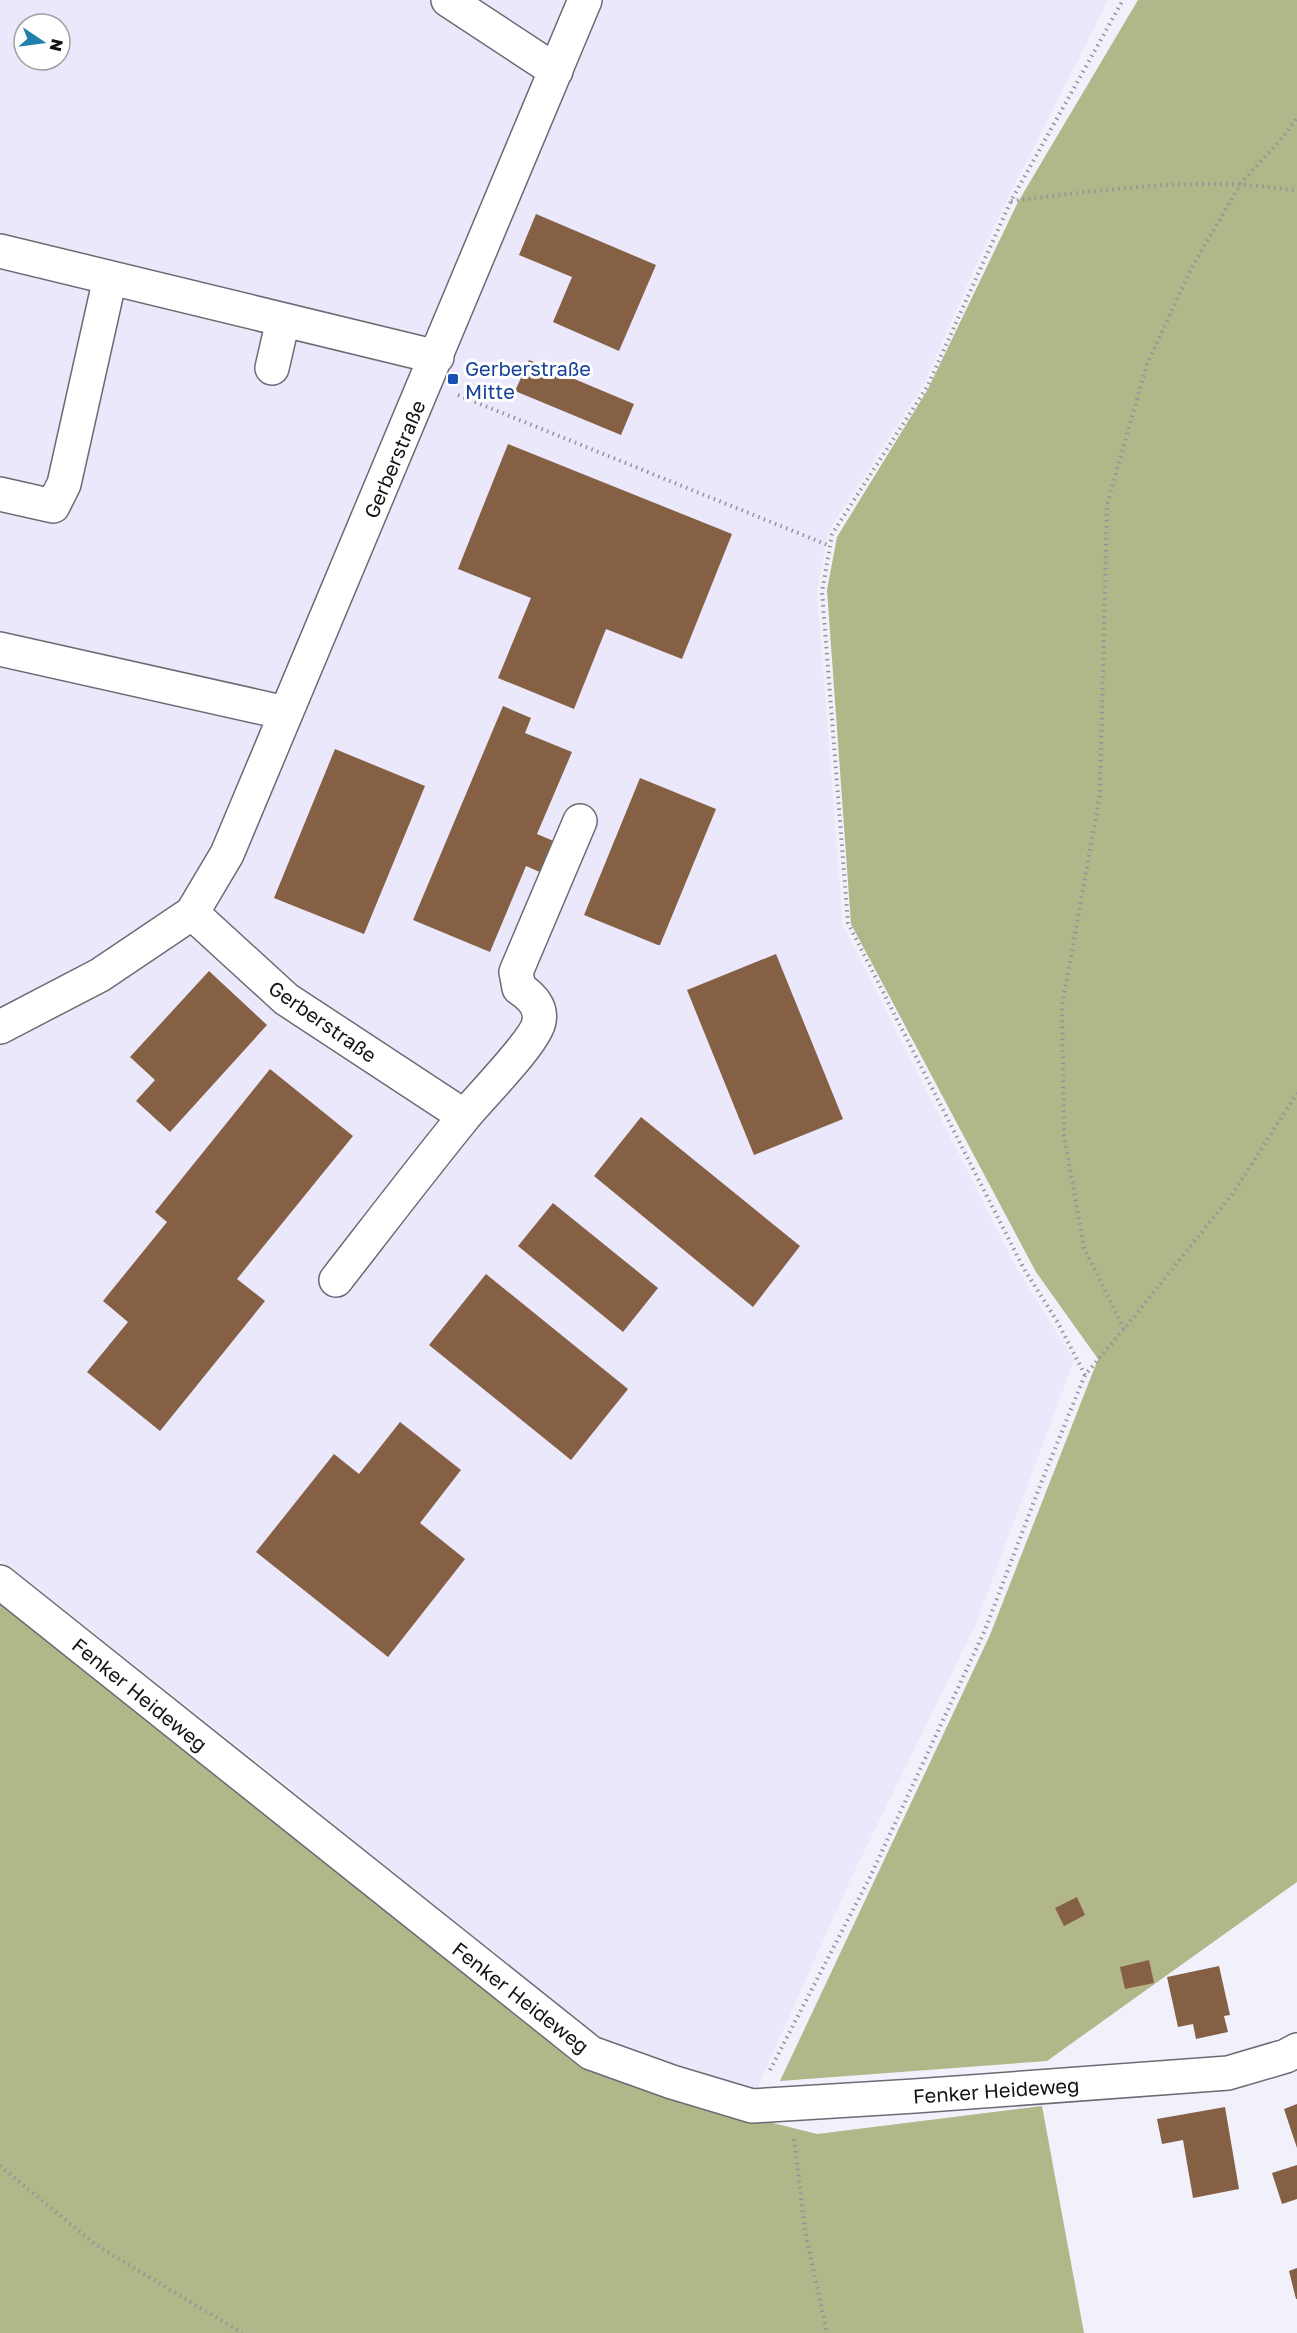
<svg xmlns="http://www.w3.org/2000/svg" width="1297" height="2333" font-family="'Golos Text',sans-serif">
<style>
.built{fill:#eae8fa;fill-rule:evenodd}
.forest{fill:#b1b789}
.building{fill:#856044}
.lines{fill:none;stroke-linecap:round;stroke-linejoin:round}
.minor-casing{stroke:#6c6b74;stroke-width:36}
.path{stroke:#93939a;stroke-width:4;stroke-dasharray:1.5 4.5;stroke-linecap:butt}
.minor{stroke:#fff;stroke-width:33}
.transit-dot{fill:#1a4fb4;stroke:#fff;stroke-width:2}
.labels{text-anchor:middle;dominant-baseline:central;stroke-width:6;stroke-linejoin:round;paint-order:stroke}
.transit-label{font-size:20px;fill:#164399;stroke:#fff;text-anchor:start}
.street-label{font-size:20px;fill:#131316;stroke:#fff}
</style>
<rect width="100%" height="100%" fill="#f1f1fb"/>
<!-- built -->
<path class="built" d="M 0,0 L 1108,0 L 1006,202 L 971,276 L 924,384 L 828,532 L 817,591 L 843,926 L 1017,1269 L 1074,1360 L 976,1624 L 852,1876 L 752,2100 L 592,2046 L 312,1805 L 0,1559 ZM 24,24 L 60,24 L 60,60 L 24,60 Z"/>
<!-- forest -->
<path class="forest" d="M 1138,0 L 1297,0 L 1297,1882 L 1047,2061 L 780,2081 L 990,1635 L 1098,1359 L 1036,1272 L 851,924 L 827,590 L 837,537 L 928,389 L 1018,202 Z
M 0,1603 L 583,2063 L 741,2115 L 817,2134 L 1042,2106 L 1084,2333 L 0,2333 Z"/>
<!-- building -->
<path class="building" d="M 536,214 L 656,265 L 619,351 L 553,322 L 572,277 L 519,255 Z
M 529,360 L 634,404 L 621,435 L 515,391 Z
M 508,444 L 732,534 L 682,659 L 606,629 L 574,709 L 498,678 L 531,598 L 458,569 Z
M 503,706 L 531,718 L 525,733 L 572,752 L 537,834 L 556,842 L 542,873 L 526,866 L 490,952 L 413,920 Z
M 335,749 L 425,786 L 364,934 L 274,898 Z
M 640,778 L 716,809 L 660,945 L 658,945 L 584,915 Z
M 776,954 L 843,1119 L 754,1155 L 687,990 Z
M 209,971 L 267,1025 L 170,1132 L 136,1101 L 155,1080 L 130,1057 Z
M 270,1069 L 353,1136 L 237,1279 L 265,1301 L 160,1431 L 87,1372 L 128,1322 L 103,1301 L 167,1222 L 155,1212 Z
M 641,1117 L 800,1246 L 753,1307 L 594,1176 Z
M 553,1203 L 658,1288 L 623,1332 L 518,1246 Z
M 486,1274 L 628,1389 L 571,1460 L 429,1345 Z
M 400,1422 L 461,1470 L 420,1523 L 465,1559 L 388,1657 L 256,1552 L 334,1454 L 359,1474 Z
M 1077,1897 L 1085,1915 L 1064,1926 L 1055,1908 Z
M 1149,1960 L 1154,1983 L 1125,1989 L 1120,1967 Z
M 1219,1966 L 1230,2015 L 1224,2016 L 1228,2032 L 1196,2039 L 1193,2024 L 1178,2027 L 1167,1977 Z
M 1297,2104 L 1297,2148 L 1284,2109 Z
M 1225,2107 L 1239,2189 L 1193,2198 L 1183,2140 L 1162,2144 L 1157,2119 Z
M 1297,2165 L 1297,2199 L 1282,2204 L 1272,2173 Z
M 1297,2268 L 1297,2299 L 1296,2299 L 1289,2271 Z"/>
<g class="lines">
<!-- minor casing -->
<g class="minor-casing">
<path id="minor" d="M 448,0 L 556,71
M 0,251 L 437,357
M 272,368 L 283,320
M 0,494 L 53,506 L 64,484 L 110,278
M 0,649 L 286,713
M 192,913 L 286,999 L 464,1116
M 0,1027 L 100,975 L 192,913 L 227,854 L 585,0
M 336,1280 C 378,1226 420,1171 463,1118 C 478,1099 537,1040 539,1021 C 542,1006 531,996 519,988 L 516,972 L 580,821
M 0,1582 L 591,2053 L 672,2082 L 752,2106 L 915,2096 L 1228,2073 L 1286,2056 L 1297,2050"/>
</g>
<!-- path -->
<path class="path" d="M 1011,201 C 1105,190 1203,175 1297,191
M 458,395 L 830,546
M 1124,1329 L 1084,1248 L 1064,1135 L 1062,1007 L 1100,794 L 1107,505 L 1147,364 L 1192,267 L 1241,183 L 1284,136 L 1297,117
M 1085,1375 L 1057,1321 L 1024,1269 L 848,923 L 822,592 L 832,534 L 927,387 L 1011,201 L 1123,0
M 770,2070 L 870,1877 L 985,1630 L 1043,1478 L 1085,1375 L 1133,1318 L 1234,1192 L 1297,1093
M 794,2139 L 805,2231 L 827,2333
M 0,2166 L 96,2245 L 242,2333"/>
<!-- minor -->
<use href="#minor" class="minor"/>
</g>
<!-- markers -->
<rect class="transit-dot" x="447" y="373" width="12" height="12" rx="3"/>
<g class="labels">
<!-- transit labels -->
<g class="transit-label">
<text x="465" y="368">Gerberstraße<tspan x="465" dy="23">Mitte</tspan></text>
</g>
<!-- street labels -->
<g class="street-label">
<text transform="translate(394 459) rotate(-67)">Gerberstraße</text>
<text transform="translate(323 1021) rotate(35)">Gerberstraße</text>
<text transform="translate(140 1694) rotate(39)">Fenker Heideweg</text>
<text transform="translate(521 1997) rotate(38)">Fenker Heideweg</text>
<text transform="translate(996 2090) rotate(-4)">Fenker Heideweg</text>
</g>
</g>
<!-- north arrow -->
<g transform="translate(42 42) rotate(103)"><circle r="28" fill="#ffffff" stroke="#a1a1a2" stroke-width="1.5"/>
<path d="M0-4.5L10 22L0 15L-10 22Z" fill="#2080ac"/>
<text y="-9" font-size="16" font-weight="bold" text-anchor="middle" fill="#131316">N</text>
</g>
</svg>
